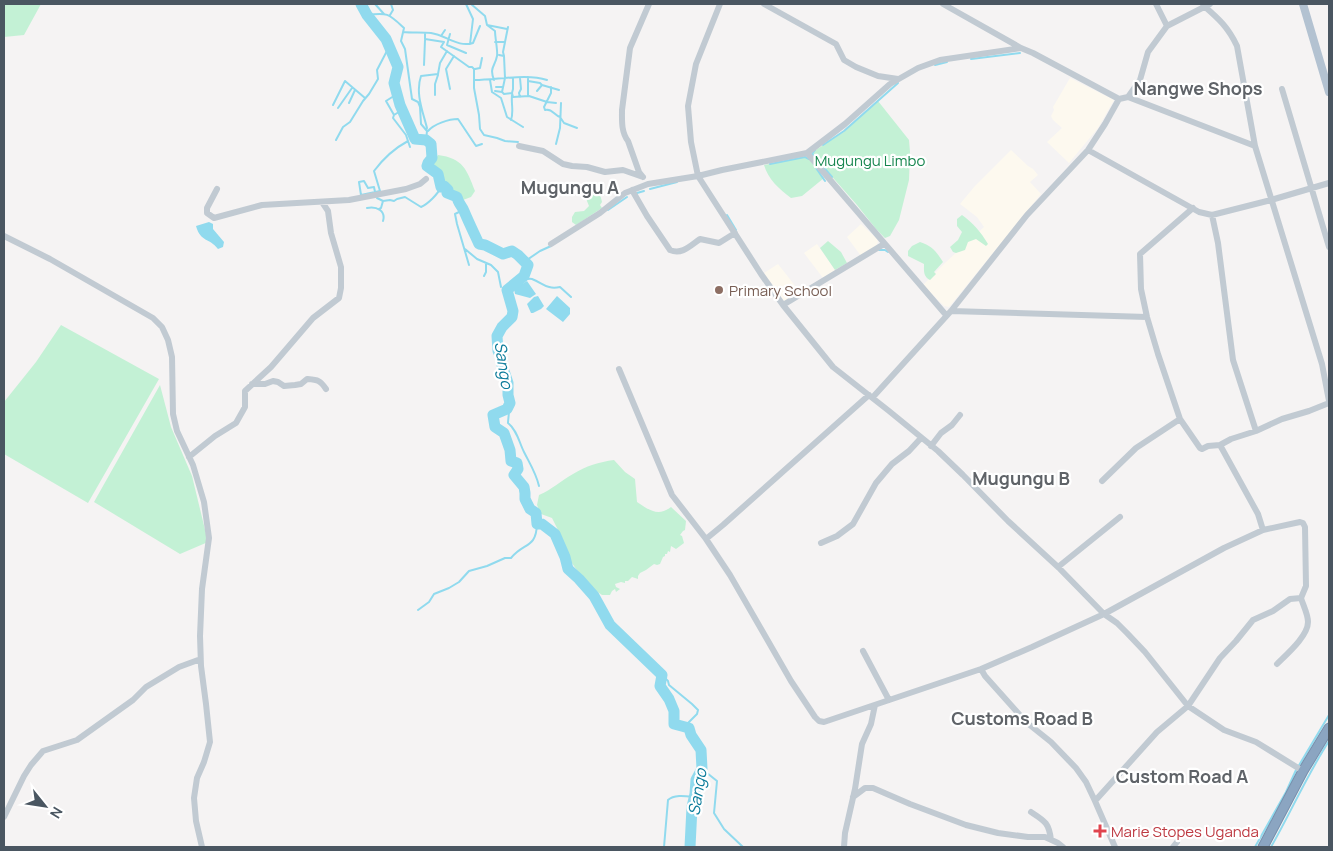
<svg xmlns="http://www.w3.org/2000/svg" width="1333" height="851" font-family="Manrope,sans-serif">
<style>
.commercial{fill:#fdf9ef}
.green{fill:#c3f1d5}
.water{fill:#90daee}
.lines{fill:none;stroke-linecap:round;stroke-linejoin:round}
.stream{stroke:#90daee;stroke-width:2}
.river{stroke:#90daee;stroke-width:11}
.highway-casing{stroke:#7690ad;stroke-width:11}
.minor{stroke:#c1cad2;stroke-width:6}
.major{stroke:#b3c2d1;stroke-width:8}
.highway{stroke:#8ba5c1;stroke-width:9}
.education-dot{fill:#8d6e63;stroke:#fff;stroke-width:2}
.health-dot{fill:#e0444e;stroke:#fff;stroke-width:2}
.labels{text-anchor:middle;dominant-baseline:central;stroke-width:4.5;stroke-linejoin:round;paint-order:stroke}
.park-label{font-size:15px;fill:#17864f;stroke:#fff}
.education-label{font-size:15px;fill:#785e54;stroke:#fff;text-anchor:start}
.health-label{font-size:15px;fill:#be3a42;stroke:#fff;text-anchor:start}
.water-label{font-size:16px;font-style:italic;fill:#0c7c9b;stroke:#fff}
.quarter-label{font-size:18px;font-weight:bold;fill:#5f6368;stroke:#fff}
</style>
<rect width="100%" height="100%" fill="#f5f3f3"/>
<!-- commercial -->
<path class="commercial" d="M 1070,78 L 1114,100 L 1098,128 L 1069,163 L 1047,142 L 1062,128 L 1053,120 L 1051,116 L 1054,110 L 1053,107 Z
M 1011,150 L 1028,166 L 1033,169 L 1038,175 L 1030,182 L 1041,194 L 949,307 L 944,306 L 923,285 L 946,262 L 984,227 L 977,217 L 960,204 L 975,186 Z
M 861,224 L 877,239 L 878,242 L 876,246 L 861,256 L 847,237 Z
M 817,244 L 835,270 L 823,278 L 804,253 Z
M 778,264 L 800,292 L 785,302 L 764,273 Z"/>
<!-- green -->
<path class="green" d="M 4,4 L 41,4 L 24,35 L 4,37 Z
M 878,101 L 909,140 L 910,152 L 909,180 L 899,220 L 890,236 L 885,238 L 876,229 L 857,205 L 812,154 L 814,151 L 844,132 Z
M 438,155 C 463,158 467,170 475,191 L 471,197 L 463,200 L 460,196 L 452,192 L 433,163 Z
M 805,157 L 808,158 L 824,178 L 802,196 L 791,198 C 779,189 768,179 764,165 Z
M 590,183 L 598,188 C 599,194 601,196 602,202 L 600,205 L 602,208 L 576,225 L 572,222 L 572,217 L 575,212 L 584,211 L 589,206 L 583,191 L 586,186 Z
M 962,215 C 973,223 981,232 988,244 L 986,246 L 976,239 L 968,242 L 965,250 L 956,253 L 953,252 L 950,247 L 958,240 L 962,232 L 957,226 L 957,219 Z
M 828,241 L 841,252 L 847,263 L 835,270 L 820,248 Z
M 920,242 C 932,246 936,251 943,262 L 934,272 L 936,274 L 930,280 C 923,276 924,271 924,264 L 908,256 L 908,251 L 912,246 Z
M 61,325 L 159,379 L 88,503 L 4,454 L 4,402 L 36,362 Z
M 160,385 L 171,427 L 192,476 L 208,542 L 180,554 L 94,502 Z
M 614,460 L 625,472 L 635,479 L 637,502 C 649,510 658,517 671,507 L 686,521 L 685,530 L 683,531 L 680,535 L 682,536 L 684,543 L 676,549 L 671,546 L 670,552 L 668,551 L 667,554 L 665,554 L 665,556 L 663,557 L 660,564 L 657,565 L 654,564 L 646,570 L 640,573 L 638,576 L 638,579 L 632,577 L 628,581 L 625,581 L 625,583 L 621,582 L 615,584 L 616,587 L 620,589 L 616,592 L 615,589 L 612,591 L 610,595 L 602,595 L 596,591 L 594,594 L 569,559 L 560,534 L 552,518 L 541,514 L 537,505 L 539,495 C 553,489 560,481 573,474 C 586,466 599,462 614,460 Z"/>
<!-- water -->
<path class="water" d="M 209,222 L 213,224 L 213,229 L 224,242 L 223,247 L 218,249 C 209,237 201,243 196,226 Z
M 527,281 L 536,294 L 530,298 L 515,294 L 514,289 Z
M 538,296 L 544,306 L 541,309 L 533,313 L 531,313 L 527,304 L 534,297 Z
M 557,296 L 570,308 L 570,314 L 563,322 L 546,309 Z"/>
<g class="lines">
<!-- stream -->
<path class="stream" d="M 375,4 L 384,14
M 466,4 L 473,19 L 470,44
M 471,4 L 485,16 L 487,25 L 495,31 C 495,37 498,52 497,56 C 495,67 489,67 494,80
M 367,15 C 388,12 389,14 404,28 L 401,41 L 405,49 L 412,99 L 418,102 L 420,107 L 421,124 L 427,131 L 426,140
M 390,15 L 393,10 L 391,4
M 487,25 L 507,29
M 403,32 C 413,33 422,32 431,33 C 446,35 458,48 473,43 L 480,26
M 425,33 L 425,39 L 444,42 L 441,47 L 469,67 L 472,67 L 474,69 L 474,88 L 479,115 L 480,129 L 484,135 L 497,138 L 505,141 L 518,142
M 450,34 L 447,45 L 466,53
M 441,36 L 445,30
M 495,42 L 505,42
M 499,55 L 504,56 L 503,52 L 508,27
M 971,59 L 1020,53
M 424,65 L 425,40
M 935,65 L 947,62
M 475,69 L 480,68 L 482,58
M 528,77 L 528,96
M 475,80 C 497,80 527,73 547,80
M 490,80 L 492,92 L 501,98 L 507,117 L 523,127
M 528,81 L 540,83 L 542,85 L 559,90
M 496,87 L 503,87
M 551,87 L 551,93 L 544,107 L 545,110 C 552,108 554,115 560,117 L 564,123 L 577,128
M 450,89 L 446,69 L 454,56
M 495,91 L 502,92 L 504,94 L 512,93 L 513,89 L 513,78
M 537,91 L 542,85
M 502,92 L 505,78 L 504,56
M 512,93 L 513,97 L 529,96 L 547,102 L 556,103
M 435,95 L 435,84 L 438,75
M 520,97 L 519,93 L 521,89 L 520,78
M 349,103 L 355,90
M 333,105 L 345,81 L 365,98
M 338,108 L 352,88
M 402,110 L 394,115 L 393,118 L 406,135 L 410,147
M 394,115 L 386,101 L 397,94
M 511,120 C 514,112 511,104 512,95
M 426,130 L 427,128 C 423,112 415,93 421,76 L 438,74 L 440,63 L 447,51
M 428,131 C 434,124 449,119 458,119 L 476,146 L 482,144
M 336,140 L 343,127 L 350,122 L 363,101 L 369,94 L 378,79 L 377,70 L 389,47
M 556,144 L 560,128 L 561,103
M 823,145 L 844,131 L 898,83
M 815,150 L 812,154 L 832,177
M 770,164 L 805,157 L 809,159
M 816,168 L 825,181
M 650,189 L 677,182
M 375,192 L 374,187 L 368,188 L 364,181 L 359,182 L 361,195 L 380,191 L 374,171 C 383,159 395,148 408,141
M 637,193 L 644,191
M 377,198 L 383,201 L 390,200 L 394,201 L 397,199 L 405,197 L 421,207 C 428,204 438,194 441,187
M 367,208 C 377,206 386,211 383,221
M 379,209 L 381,208 L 383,201
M 463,210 L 455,214 L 457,224 L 469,265
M 608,210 L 627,197
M 727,215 L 736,230
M 465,249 L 477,259 L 491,265 L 498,272 L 501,287
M 879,250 L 885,250 L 888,252
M 524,262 L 540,251 L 551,246
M 484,276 L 486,272 L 486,263
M 515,283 C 520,281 526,278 532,279 C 543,283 547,290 560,287 L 571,297
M 508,407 C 510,412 508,418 508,423 C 517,430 519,442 524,452 C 530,464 536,473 539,486
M 418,610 L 429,602 L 434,594 L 449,588 L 459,582 L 469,571 L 487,566 L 505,558 L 511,558 C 524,542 536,549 537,524
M 662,675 L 668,681 L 669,685 L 692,704 L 698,710 L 697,714 L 685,726
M 1298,767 L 1329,715
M 702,769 L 717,781 L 714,813 L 724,829 L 743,847
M 664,847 L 668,800 C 674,794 686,796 695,797
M 1255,847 L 1286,792 L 1296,770
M 1271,847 C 1291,812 1307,775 1329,741"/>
<!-- river -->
<path class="river" d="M 361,4 L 367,15 L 386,39 L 398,67 L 394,83 L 400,105 L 415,139 L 426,140 L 431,144 L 432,158 L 428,163 L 427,166 L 438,174 L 441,187 L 444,186 L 448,190 L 447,193 L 457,197 C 458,203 462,206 464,211 C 469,223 474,233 479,244 L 485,245 L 503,254 L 512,251 L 518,255 L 528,265 L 524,276 L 507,290 L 513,311 L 512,317 L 502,327 L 497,336 L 498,351 L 502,358 L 502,365 L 508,383 L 508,395 L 510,403 L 507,409 L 493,415 L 495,427 L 504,433 L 510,450 L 511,461 L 517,463 L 518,469 L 514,475 L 524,487 L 525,493 L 525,499 L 530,509 L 536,513 L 537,524 L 542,524 L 555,534 L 565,557 L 568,569 L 579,579 L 594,596 L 610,625 L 662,675 L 660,686 L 669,699 L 674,711 L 674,724 L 689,728 L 691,735 L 701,750 L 702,769 L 696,780 L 695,794 L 692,807 L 690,847"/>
<!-- highway casing -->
<g class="highway-casing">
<path id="highway" d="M 1263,847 L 1303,771 L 1329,728"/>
</g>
<!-- minor -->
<path class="minor" d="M 720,4 L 696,64 L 688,106 L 691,142 L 698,176 L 761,274 L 783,305 L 833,367 L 889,411 L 938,451 L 963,475 L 1008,521 L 1058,567 L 1104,614 L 1117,623 L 1127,633 L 1145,652 L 1188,706 L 1224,730 L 1256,742 L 1303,771
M 764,4 L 836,44 L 844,60 L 856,67 L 878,76 L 898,79
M 943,4 L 1021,48 L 1033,53 L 1119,99 L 1128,97 L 1255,146
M 1156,4 L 1167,26
M 1203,4 L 1204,6 C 1219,19 1228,27 1237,46 L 1255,146 L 1322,364 L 1329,401
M 1282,89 L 1329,247
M 1128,97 L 1140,80 L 1148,52 L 1167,26 L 1210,4
M 519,146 L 543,151 L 563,164 L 572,166 L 587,167 L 605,172 L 623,170 L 643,177
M 1088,150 L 1199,212 L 1212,215 L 1271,200 L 1329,183
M 807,153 L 845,124 L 890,84 L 918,68 L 940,60 L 1021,48
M 643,177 L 639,172 L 628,141 C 621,132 622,120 622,110 L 630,48 L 649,4
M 217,189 L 207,208 L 207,213 L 214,218 L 262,205 L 349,200 L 406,189 L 420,184 L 426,179
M 632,190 L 647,216 L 670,250 C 682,255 690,246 700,239 L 719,243 L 735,233
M 1193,208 L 1140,254 L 1141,289 L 1147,317 L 1158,354 L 1180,419 L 1200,448 L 1202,449 L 1208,446 L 1220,445
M 1212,215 L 1218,243 L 1233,360 L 1256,431
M 4,236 L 50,259 L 153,318 L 162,327 L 168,340 L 172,357 L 173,414 L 177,431 L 193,465 L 204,502 L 209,538 L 202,589 L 200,636 L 201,666 L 206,704 L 210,742 L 204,762 L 197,778 L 194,798 L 196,821 L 202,847
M 551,244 L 600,213 L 625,193 L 648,184 L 698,176 L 722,170 L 807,153 L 946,315
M 783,305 L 884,244
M 951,311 L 1147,317
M 619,369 L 672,495 L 706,539 L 730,575 L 791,681 L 815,717 L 819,721 L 824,722 L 981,669 L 1032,647 L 1104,614 L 1224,548 L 1263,530 L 1258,514 L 1220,445 L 1231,439 L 1256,431 L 1282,419 L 1309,411 L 1329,403
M 252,384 L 265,384 L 273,381 L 278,382 L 284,386 L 295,385 L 301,384 L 307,379 C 318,380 320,380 326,389
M 873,397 L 951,311 L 1027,215 L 1088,150 L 1105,124 L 1119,99
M 931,446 L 941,433 L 952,425 L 960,415
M 189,457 L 215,436 L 236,423 L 245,407 L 245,391 L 271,367 L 313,318 L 339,298 L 341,288 L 341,267 L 331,233 L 328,211 L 322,202
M 1102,481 L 1136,448 L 1180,419
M 706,539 L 723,525 L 869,395
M 821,543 L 837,536 L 853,524 L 876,483 L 892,464 L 909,451 L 921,438
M 1058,567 L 1120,517
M 863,651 L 889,700
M 1277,664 C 1287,654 1308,636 1308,622 C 1308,614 1303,605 1301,598
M 981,669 L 985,676 L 1026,722 L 1051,742 L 1076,768 L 1086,782 L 1095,801 L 1157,732 L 1188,706 L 1220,658 L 1236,641 L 1253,620 L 1273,611 L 1290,599 L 1301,598 L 1306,586 L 1305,527 L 1303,523 L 1300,522 L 1263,530
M 853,797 L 865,788 L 873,788 L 910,804 L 966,825 L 998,833 L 1028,837 L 1045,837 L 1058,843 L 1063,847
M 1095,801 L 1115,847
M 1031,812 C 1045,821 1049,823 1051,840
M 4,817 L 24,776 L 31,765 L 43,751 L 77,740 L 133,700 L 146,687 L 179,667 L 198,660
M 844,847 L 845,833 L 855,789 L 862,744 L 871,724 L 875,705
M 1173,847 L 1177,842"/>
<!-- major -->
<path class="major" d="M 1303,4 L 1329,92"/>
<!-- highway -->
<use href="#highway" class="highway"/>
</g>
<!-- markers -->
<circle class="education-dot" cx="719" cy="290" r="5"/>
<path class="health-dot" d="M1097.5 823.5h5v5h5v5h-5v5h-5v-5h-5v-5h5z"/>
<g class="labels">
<!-- park labels -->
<g class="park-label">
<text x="870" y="160">Mugungu Limbo</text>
</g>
<!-- education labels -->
<g class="education-label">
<text x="729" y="290">Primary School</text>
</g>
<!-- health labels -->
<g class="health-label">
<text x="1111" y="831">Marie Stopes Uganda</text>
</g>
<!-- water labels -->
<g class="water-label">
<text transform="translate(504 365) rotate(81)">Sango</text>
<text transform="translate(697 792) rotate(-81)">Sango</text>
</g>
<!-- quarter labels -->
<g class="quarter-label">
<text x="1198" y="88">Nangwe Shops</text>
<text x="570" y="187">Mugungu A</text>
<text x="1021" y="478">Mugungu B</text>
<text x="1022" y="718">Customs Road B</text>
<text x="1182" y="776">Custom Road A</text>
</g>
</g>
<!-- border -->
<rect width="1333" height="851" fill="none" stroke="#4a5661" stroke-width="10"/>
<!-- north arrow -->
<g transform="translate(45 806) rotate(120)" stroke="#ffffff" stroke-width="4" paint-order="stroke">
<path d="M0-4L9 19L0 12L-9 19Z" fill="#4a5661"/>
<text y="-8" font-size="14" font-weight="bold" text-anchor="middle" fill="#4a5661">N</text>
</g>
</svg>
